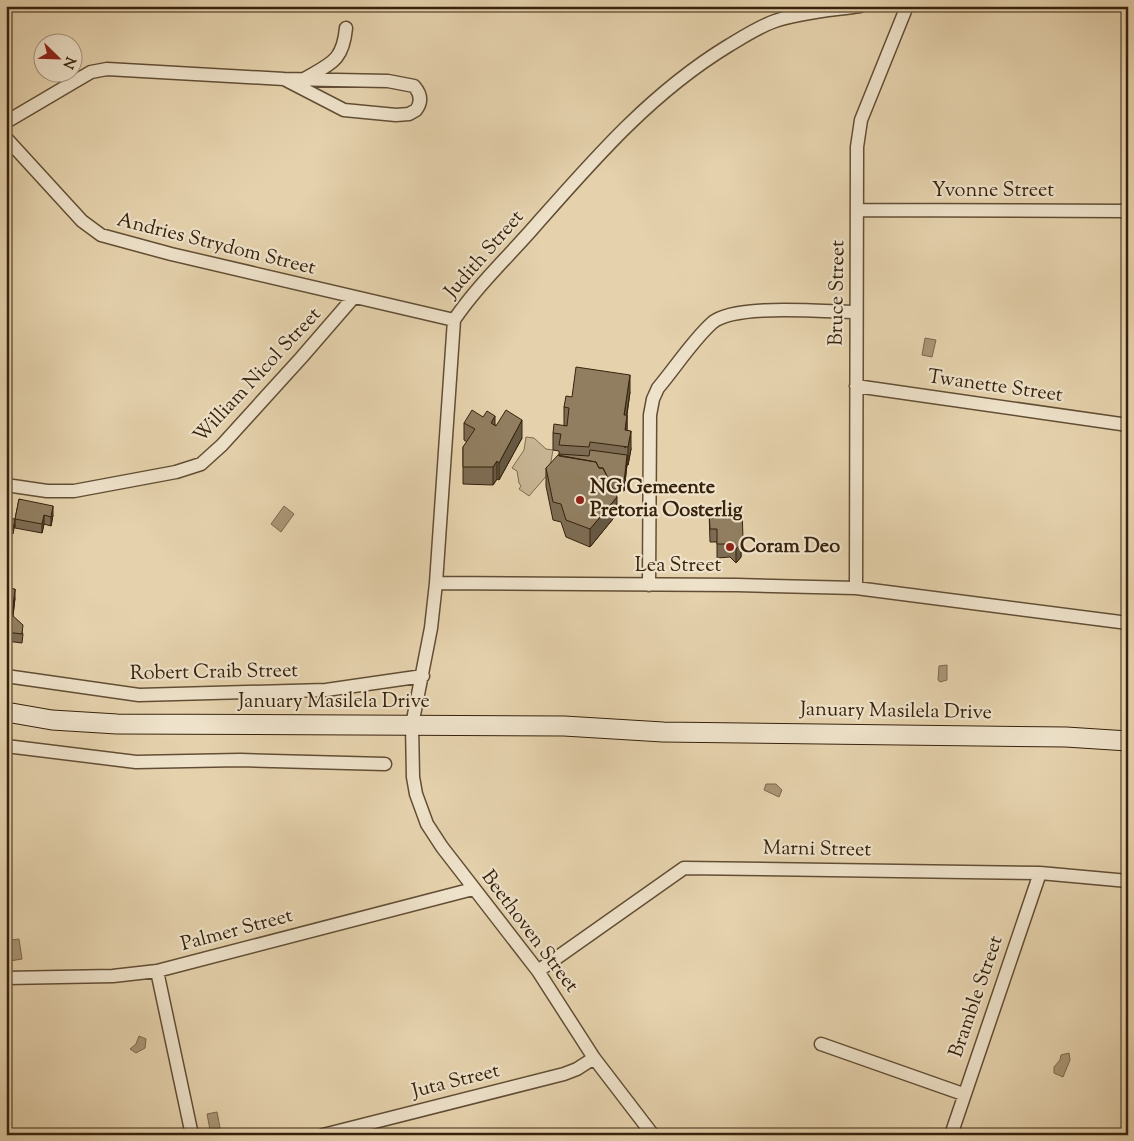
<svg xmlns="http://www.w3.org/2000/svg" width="1134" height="1141" font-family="'Sorts Mill Goudy',serif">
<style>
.green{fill:#c7b492;stroke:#7f6b4f}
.water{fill:#aa9676;stroke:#7c684c}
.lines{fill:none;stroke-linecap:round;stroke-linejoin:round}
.street-casing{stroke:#624e34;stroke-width:15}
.secondary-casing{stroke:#37220c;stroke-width:21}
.street{stroke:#eee2ca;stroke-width:12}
.secondary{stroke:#eee2ca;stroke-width:19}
.wall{fill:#7d6c53;stroke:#37220c}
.shaded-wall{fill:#665843;stroke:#37220c}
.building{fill:#917e60;stroke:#37220c}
.poi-dot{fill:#8f2418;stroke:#eee2ca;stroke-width:2}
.labels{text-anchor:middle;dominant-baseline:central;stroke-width:4.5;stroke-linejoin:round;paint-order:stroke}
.street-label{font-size:20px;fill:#37220c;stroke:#eee2ca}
.poi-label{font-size:20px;font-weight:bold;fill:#37220c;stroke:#eee2ca;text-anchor:start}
</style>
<rect width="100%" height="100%" fill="#e5d2ad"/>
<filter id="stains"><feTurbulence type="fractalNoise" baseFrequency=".004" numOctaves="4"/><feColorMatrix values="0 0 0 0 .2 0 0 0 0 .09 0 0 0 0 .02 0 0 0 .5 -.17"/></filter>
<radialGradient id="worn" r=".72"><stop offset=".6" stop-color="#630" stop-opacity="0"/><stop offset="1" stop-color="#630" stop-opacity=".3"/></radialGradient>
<!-- green -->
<path class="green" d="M 526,437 L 534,438 L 546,449 L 553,450 L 549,473 L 529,496 L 519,489 L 521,486 L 519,483 L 517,471 L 512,468 L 524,450 Z"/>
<!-- water -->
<path class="water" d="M 925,338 L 936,340 L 932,357 L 922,355 Z
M 284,506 L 294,514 L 281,532 L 271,524 Z
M 947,665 L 947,680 L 940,682 L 938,680 L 939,666 Z
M 766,784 L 776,784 L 782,790 L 779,797 L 764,790 Z
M 19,939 L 22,959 L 10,961 L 7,946 L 11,940 Z
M 139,1036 L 146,1039 L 145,1048 L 136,1053 L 130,1049 L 136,1044 Z
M 1069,1053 L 1070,1060 L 1063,1077 L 1054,1073 L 1054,1067 L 1060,1060 L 1061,1055 Z
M 217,1112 L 220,1128 L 210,1130 L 207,1114 Z"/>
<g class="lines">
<!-- street casing -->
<g class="street-casing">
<path id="street" d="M 306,78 C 332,63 343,60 346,28
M 6,122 L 79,79 L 91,72 L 107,69 L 284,79 L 388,81 L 414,86 C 421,94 422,102 416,110 L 409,114 L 396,115 L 344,110 L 284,79
M 6,138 L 82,221 L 101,235 L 171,254 L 454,320
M 858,210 L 1128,211
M 856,386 L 1128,425
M 6,485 L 47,491 L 74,491 L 176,472 L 201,464 L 222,445 L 301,358 L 353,298
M 436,583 L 737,585 L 856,588 L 1128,623
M 649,585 L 650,415 L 653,399 L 658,388 C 675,368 693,340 712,323 C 734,303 825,312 856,312
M 856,588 L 857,147 L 861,120 L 907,6
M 6,676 L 139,695 L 326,690 L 423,676
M 6,746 L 136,762 L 240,760 L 385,764
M 157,971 L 192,1135
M 538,971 L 684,868 L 1040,873 L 1128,881
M 6,978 L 113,976 L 157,971 L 473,889
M 821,1044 L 963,1094
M 323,1135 L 564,1074 L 577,1069 L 594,1058
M 653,1135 L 594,1058 L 538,971 L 442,847 L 427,824 L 416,794 L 413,777 L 412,725 L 431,628 L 436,583 L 454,320 C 477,286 508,257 535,226 C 594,159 651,93 728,46 C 743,37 758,27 775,21 C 801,12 833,10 860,6
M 951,1135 L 1040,873"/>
</g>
<!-- secondary casing -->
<g class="secondary-casing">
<path id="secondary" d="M 6,712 L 52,720 L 117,724 L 564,726 L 663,732 L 1066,737 L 1128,741"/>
</g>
<!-- street -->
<use href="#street" class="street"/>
<!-- secondary -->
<use href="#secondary" class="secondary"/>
</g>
<!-- wall -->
<path class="wall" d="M 630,392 L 627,415 L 627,431 L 631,449 L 628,465 L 627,465 L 624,491 L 614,489 L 617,514 L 590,547 L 566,537 L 561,522 L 553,520 L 546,486 L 546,468 L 559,456 L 559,451 L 553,450 L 553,433 L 564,425 L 564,407 L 572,397 Z
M 464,423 L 495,425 L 522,438 L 499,480 L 497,479 L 493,485 L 463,484 L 463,447 L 467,442 L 464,440 Z
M 19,499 L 53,515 L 51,526 L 44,524 L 42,533 L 15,528 L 15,519 Z
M 709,510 L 743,551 L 741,552 L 741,557 L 736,563 L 730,557 L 717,558 L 717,542 L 710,542 Z
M 6,518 L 15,524 L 13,534 L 6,532 Z
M 6,588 L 15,598 L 13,616 L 23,634 L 22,643 L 6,641 Z"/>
<!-- shaded-wall -->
<path class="shaded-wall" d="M 630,375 L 630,392 L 624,433 L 624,415 Z
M 627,415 L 627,433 L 625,448 L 625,430 Z
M 495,416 L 495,434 L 491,423 Z
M 522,420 L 522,438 L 499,480 L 499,463 Z
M 631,431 L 631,449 L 628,465 L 628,447 Z
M 627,455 L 627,464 L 624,491 L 624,482 Z
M 497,461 L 497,479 L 493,485 L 493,467 Z
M 617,497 L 617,514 L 590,547 L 590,529 Z
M 53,506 L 53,515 L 51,526 L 51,517 Z
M 44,515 L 44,524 L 42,533 L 42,524 Z
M 743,538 L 743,551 L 741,552 L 741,557 L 736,563 L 736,549 L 739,542 Z
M 15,589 L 15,598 L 12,624 L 12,615 Z"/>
<!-- building -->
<path class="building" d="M 576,367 L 630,375 L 624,415 L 627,415 L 625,430 L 631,431 L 628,447 L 590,442 L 589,447 L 559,445 L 561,434 L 553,433 L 554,424 L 567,426 L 569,408 L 564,407 L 566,396 L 572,397 Z
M 472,410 L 483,417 L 487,411 L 495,416 L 491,423 L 496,426 L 506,410 L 522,420 L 499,463 L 497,461 L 493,467 L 463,467 L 463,447 L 475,429 L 464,423 Z
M 590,450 L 627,455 L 624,482 L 609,480 L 603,468 L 599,468 L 596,462 L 559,456 L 559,454 L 589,456 Z
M 558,455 L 596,462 L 599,468 L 603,468 L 617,497 L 590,529 L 566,520 L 561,504 L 553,502 L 546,468 Z
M 19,499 L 53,506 L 51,517 L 44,515 L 42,524 L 15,519 Z
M 709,510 L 742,510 L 743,538 L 739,542 L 741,544 L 736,549 L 730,544 L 717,544 L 717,529 L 710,529 Z
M 6,518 L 15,519 L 13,529 L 6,528 Z
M 6,588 L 15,589 L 12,615 L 23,625 L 22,634 L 6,632 Z"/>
<!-- markers -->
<g class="poi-dot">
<circle cx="580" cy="500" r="5"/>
<circle cx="730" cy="547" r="5"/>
</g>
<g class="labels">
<!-- street labels -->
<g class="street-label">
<text x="993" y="191">Yvonne Street</text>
<text transform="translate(216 245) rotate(14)">Andries Strydom Street</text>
<text transform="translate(485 255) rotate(-49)">Judith Street</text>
<text transform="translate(838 293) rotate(-89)">Bruce Street</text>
<text transform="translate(258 376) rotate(-47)">William Nicol Street</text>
<text transform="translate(995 387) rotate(8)">Twanette Street</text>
<text x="678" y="566">Lea Street</text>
<text transform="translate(214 673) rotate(-1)">Robert Craib Street</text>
<text x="334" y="702">January Masilela Drive</text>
<text transform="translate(896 712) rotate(1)">January Masilela Drive</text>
<text transform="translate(817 850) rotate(1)">Marni Street</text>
<text transform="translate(237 931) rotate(-15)">Palmer Street</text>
<text transform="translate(529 932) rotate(53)">Beethoven Street</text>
<text transform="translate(977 997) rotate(-71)">Bramble Street</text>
<text transform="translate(456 1082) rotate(-14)">Juta Street</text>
</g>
<!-- poi labels -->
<g class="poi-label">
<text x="590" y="488">NG Gemeente<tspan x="590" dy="23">Pretoria Oosterlig</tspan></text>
<text x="740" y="547">Coram Deo</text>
</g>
</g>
<!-- margin -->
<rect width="1134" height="1141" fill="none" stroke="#e5d2ad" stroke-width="25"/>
<rect x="8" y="8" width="1119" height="1126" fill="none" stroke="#37220c" stroke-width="2.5"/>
<rect x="12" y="12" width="1109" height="1116" fill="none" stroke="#37220c"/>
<!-- north arrow -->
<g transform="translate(58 58) rotate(113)"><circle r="24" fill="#eee2ca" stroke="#a5957e"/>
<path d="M0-4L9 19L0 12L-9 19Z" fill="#8f2418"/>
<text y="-8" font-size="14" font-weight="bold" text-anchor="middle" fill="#37220c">N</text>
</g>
<rect width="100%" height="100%" filter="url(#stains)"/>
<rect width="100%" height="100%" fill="url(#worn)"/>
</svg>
